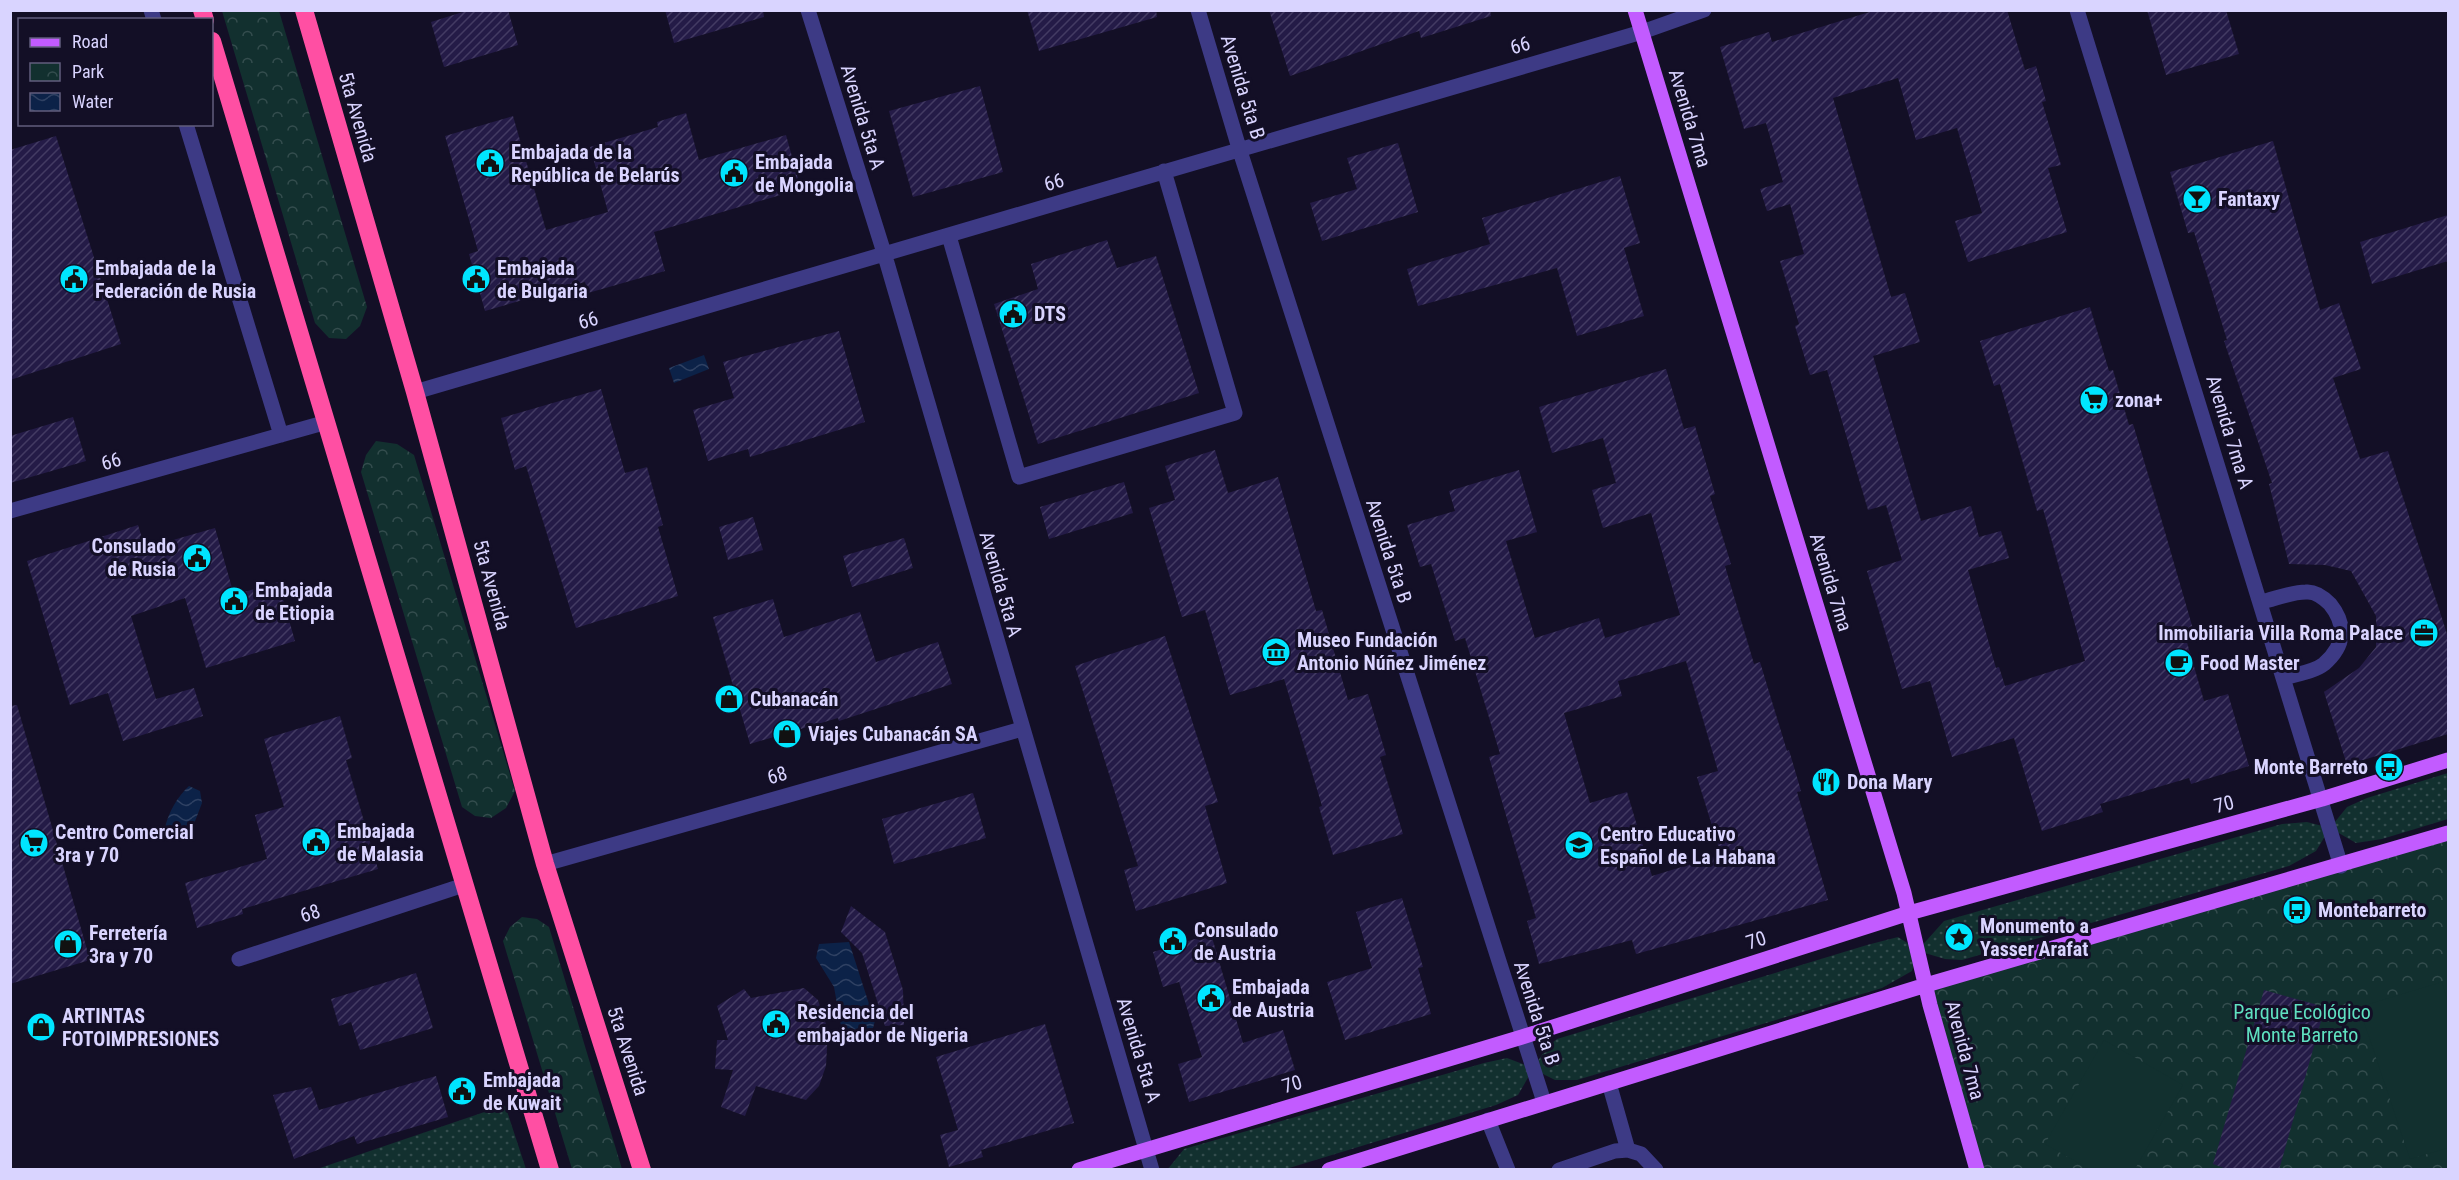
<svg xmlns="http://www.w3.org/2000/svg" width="2459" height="1180" font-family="'Roboto Condensed',sans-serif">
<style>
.grass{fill:url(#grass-dots)}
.park{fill:url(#park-crowns)}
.garden{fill:#12302f}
.water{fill:url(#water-waves)}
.building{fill:url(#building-hatch);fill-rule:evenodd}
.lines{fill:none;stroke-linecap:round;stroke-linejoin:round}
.minor{stroke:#3d3a85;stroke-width:15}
.major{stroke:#c25bff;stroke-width:15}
.highway{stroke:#ff4fa3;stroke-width:18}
.labels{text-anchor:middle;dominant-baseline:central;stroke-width:6;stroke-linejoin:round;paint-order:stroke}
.street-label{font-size:20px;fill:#d9d4ff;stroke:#130f26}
.poi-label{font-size:20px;font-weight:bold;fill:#d9d4ff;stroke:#130f26;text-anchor:start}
.park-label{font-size:20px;fill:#5fe0c0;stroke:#130f26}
</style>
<defs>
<pattern id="grass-dots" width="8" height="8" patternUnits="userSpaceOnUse" patternTransform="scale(1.5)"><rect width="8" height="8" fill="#12302f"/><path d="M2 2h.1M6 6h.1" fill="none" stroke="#344d4e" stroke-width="1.8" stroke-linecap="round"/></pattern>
<pattern id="park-crowns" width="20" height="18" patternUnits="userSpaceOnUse" patternTransform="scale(1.5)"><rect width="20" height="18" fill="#12302f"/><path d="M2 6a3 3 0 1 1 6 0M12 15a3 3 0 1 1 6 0" fill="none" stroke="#344d4e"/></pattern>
<pattern id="water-waves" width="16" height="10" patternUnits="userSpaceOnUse" patternTransform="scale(1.5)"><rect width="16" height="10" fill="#0c2248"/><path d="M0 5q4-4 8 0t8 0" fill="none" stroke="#2f4163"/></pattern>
<pattern id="building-hatch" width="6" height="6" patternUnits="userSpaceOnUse" patternTransform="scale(1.5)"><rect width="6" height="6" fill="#241b47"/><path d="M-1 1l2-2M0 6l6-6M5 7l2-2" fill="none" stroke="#433b63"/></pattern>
</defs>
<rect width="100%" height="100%" fill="#130f26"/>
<!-- grass -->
<path class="grass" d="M 2448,773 L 2448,819 L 2382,839 L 2356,843 L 2330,828 L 2316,851 L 2289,866 L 1962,960 L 1945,959 L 1918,951 L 1912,971 L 1882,988 L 1577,1080 L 1555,1080 L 1533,1069 L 1518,1095 L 1496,1105 L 1286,1169 L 1167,1170 L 1184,1149 L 1484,1063 L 1507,1058 L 1533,1068 L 1548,1046 L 1557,1039 L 1867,945 L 1898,937 L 1918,950 L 1944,921 L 2282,824 L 2307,822 L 2330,828 L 2347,807 L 2367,798 Z
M 505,1105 L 526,1169 L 317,1169 Z"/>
<!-- park -->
<path class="park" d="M 222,11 L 279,11 L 367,307 L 360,326 L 346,339 L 329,338 L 315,323 Z
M 376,441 L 397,444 L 414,455 L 515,791 L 506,808 L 491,818 L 475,816 L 462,807 L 361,472 L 366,455 Z
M 2448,827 L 2448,1169 L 1977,1169 L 1926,985 Z
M 522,917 L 537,919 L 549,927 L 622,1169 L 572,1169 L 503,941 L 510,927 Z"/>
<!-- garden -->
<path class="garden" d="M 2442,982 L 2448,1003 L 2448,1148 L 2410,1159 L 2359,1007 Z
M 2104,1040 L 2183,1085 L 2135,1169 L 2089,1169 L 2045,1144 Z"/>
<!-- water -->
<path class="water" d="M 704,355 L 709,369 L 674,383 L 669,368 Z
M 189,786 L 200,791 L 202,803 L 192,829 L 179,836 L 165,827 C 169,812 177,797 189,786 Z
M 849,942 L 869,1004 L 876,1017 L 873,1028 L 850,1031 L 841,1026 L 834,987 L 816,958 L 819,944 Z"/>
<!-- building -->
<path class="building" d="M 469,10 L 508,10 L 518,45 L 444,67 L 431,22 Z
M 665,10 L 763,10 L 764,17 L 674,43 Z
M 1027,10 L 1156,10 L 1157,17 L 1039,51 Z
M 1269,10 L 1490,10 L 1491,16 L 1421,38 L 1419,31 L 1290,76 Z
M 1876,10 L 2007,10 L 2025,70 L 2036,66 L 2046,101 L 2042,102 L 2061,165 L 2048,168 L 2067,232 L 1968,262 L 1955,221 L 1982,213 L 1957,128 L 1916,140 L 1898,78 L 1833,98 L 1891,297 L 1905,293 L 1920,342 L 1873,356 L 1921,521 L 1971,506 L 1979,537 L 2001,531 L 2009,558 L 1968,570 L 1996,668 L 1999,667 L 2005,686 L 2085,661 L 2043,509 L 2037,511 L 2000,384 L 1994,386 L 1980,341 L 2090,307 L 2109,371 L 2113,370 L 2129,425 L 2133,424 L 2156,501 L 2193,629 L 2184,632 L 2204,701 L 2228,694 L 2249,766 L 2191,784 L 2189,778 L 2100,804 L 2103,812 L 2042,831 L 2014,738 L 1952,757 L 1930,681 L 1902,689 L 1867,571 L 1902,560 L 1886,505 L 1868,510 L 1827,370 L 1810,375 L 1795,326 L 1799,324 L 1780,261 L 1804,254 L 1790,204 L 1767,211 L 1760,189 L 1783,182 L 1766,123 L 1744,129 L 1720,47 L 1769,32 L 1772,42 Z
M 2147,10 L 2226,10 L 2239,54 L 2166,75 Z
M 980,86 L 1003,172 L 913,197 L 889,111 Z
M 686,113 L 699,160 L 786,135 L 801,189 L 654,232 L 665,271 L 588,293 L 585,282 L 485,311 L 469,254 L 478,251 L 445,136 L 513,116 L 546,230 L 608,212 L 590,147 L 658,127 L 657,122 Z
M 56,136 L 121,344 L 10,380 L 10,150 Z
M 2273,141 L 2320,310 L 2339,303 L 2361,369 L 2333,378 L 2360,459 L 2388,451 L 2448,637 L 2448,734 L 2347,765 L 2324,692 L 2359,668 L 2376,647 L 2376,616 L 2351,571 L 2325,565 L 2289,564 L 2269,484 L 2272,483 L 2224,341 L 2227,340 L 2194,232 L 2188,233 L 2170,172 Z
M 1398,143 L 1418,212 L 1322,241 L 1310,203 L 1357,189 L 1347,158 Z
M 1620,176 L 1640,243 L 1624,248 L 1644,316 L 1577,336 L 1557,268 L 1418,306 L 1407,269 L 1490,244 L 1482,218 Z
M 2448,215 L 2448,261 L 2372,284 L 2360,242 Z
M 1107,240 L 1117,268 L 1156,256 L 1199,393 L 1038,444 L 994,304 L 1038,289 L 1031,264 Z
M 839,331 L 865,422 L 750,457 L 748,449 L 708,461 L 693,410 L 734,398 L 723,362 Z
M 1666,369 L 1684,429 L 1695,426 L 1715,494 L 1710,496 L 1731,564 L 1725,566 L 1754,664 L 1760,662 L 1787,751 L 1789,750 L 1801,791 L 1797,792 L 1828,900 L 1636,954 L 1632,940 L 1539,964 L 1527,921 L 1536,918 L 1489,757 L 1500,754 L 1465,638 L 1455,641 L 1431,564 L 1420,567 L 1407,525 L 1455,511 L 1449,491 L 1519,470 L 1537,532 L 1506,541 L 1535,638 L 1599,618 L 1605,638 L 1680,615 L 1651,513 L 1603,528 L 1592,490 L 1616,483 L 1603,438 L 1552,453 L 1539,407 ZM 1686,661 L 1718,771 L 1697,777 L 1721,855 L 1652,876 L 1627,792 L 1590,803 L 1564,713 L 1622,696 L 1618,681 Z
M 601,389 L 625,473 L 647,467 L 663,525 L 658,527 L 678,596 L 576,628 L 526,466 L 515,470 L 501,418 Z
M 73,417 L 86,461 L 10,483 L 10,436 Z
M 1215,450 L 1228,493 L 1278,477 L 1316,611 L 1322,610 L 1348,700 L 1368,694 L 1386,755 L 1380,757 L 1403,834 L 1333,855 L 1319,807 L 1322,806 L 1284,679 L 1230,695 L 1205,610 L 1182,617 L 1149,508 L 1175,500 L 1165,466 Z
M 1124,482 L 1133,513 L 1049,539 L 1040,507 Z
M 753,517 L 763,550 L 728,560 L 719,527 Z
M 138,525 L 145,548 L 215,528 L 234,595 L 278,582 L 295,641 L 206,668 L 185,598 L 131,616 L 156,699 L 194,688 L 203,716 L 123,741 L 108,693 L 70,705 L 27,561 Z
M 904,538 L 913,568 L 852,587 L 843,556 Z
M 773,599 L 784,637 L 860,612 L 876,662 L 938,642 L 952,684 L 839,721 L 838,718 L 750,744 L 713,617 Z
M 1165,636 L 1218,802 L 1205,806 L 1227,883 L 1136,911 L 1124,870 L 1138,866 L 1075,666 Z
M 17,705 L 90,960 L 10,984 L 10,706 Z
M 340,716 L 352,758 L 346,760 L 378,869 L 242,909 L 243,914 L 197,928 L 185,883 L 267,859 L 255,815 L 284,807 L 264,739 Z
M 973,793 L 986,838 L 894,864 L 882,819 Z
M 1402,898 L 1423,967 L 1418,968 L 1431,1014 L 1345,1040 L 1327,982 L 1372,968 L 1356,912 Z
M 851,906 L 885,932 L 903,990 L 904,1025 L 885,1026 L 862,953 L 841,932 Z
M 1211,934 L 1243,1043 L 1283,1030 L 1295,1070 L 1189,1102 L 1178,1064 L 1202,1057 L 1179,982 L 1163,987 L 1153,952 Z
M 416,973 L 433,1028 L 360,1050 L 351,1022 L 339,1026 L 331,999 Z
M 804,988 L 818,1000 L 828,1030 L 826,1066 L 819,1086 L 806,1100 L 756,1086 L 745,1116 L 721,1107 L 733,1070 L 715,1069 L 717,1040 L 728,1040 L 717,1006 L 744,989 L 751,998 Z
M 2264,990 L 2325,1007 L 2279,1170 L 2229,1170 L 2213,1164 Z
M 1045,1024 L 1074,1123 L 981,1150 L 983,1157 L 949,1167 L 940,1135 L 958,1130 L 936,1057 Z
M 436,1076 L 448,1117 L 357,1144 L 354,1136 L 294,1159 L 273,1095 L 311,1087 L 319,1110 Z"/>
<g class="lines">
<!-- minor -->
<path class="minor" d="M 151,10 L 154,20
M 808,10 L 885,256 L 1152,1170
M 1198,10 L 1239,148 L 1544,1102
M 2077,10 L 2341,866
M 186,124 L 281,435
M 949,236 L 1019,477 L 1235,413 L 1164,171
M 415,392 C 825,273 1232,150 1642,32 L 1704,10
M 10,511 L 327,422
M 2261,602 C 2275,599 2291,592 2306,592 C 2315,591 2324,598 2330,604 C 2347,625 2345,646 2324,664 C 2314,672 2296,674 2284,678
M 545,864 L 1022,729
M 239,959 L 464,885
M 1609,1083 L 1628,1150 L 1641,1154 L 1656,1170
M 1488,1120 L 1508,1170
M 1559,1170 L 1615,1151 L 1628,1150"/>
<!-- major -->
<path class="major" d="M 1635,10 L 1904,893 L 1930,1005 L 1977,1170
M 1079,1170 L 1522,1037 L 1909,913 L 2322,799 L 2448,760
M 1329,1170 L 1926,985 L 2448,833"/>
<!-- highway -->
<path class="highway" d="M 202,10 L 205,20
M 304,10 L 415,392 L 545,864 L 642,1170
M 212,41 L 550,1170"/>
</g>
<!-- icons -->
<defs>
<g id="civic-disc" transform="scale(1.5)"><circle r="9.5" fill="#00e5ff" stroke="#130f26"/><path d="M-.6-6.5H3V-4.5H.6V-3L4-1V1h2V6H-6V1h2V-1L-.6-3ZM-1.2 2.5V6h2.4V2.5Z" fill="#111"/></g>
<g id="bar-disc" transform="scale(1.5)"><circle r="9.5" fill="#00e5ff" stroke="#130f26"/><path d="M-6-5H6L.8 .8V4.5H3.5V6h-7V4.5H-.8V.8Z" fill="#111"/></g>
<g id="supermarket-disc" transform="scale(1.5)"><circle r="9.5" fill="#00e5ff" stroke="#130f26"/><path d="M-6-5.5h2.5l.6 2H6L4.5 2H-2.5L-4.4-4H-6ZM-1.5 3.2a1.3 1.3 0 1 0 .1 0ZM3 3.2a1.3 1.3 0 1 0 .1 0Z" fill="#111"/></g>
<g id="office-disc" transform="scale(1.5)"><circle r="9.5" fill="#00e5ff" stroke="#130f26"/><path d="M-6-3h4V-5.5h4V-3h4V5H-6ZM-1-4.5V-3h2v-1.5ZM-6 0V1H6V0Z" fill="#111"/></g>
<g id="museum-disc" transform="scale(1.5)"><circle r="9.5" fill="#00e5ff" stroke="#130f26"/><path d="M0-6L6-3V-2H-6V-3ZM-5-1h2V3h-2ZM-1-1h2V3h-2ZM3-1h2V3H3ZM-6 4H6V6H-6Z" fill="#111"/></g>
<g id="cafe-disc" transform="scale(1.5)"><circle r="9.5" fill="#00e5ff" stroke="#130f26"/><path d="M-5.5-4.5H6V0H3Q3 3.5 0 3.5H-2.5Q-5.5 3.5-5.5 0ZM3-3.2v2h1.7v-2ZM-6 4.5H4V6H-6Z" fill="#111"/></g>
<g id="shop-disc" transform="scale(1.5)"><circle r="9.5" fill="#00e5ff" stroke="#130f26"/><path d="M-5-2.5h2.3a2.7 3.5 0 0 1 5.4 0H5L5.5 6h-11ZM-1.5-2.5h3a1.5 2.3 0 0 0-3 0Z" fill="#111"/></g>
<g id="bus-disc" transform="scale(1.5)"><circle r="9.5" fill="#00e5ff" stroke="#130f26"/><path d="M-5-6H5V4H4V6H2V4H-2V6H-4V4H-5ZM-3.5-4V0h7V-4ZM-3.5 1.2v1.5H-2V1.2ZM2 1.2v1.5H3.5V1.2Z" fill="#111"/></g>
<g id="restaurant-disc" transform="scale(1.5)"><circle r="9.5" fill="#00e5ff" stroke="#130f26"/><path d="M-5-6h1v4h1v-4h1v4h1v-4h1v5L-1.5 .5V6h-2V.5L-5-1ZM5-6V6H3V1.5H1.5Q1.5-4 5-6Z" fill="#111"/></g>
<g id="school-disc" transform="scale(1.5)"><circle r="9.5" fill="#00e5ff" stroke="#130f26"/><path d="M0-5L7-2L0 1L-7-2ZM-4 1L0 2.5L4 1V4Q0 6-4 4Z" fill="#111"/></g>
<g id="sight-disc" transform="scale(1.5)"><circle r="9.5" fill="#00e5ff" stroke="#130f26"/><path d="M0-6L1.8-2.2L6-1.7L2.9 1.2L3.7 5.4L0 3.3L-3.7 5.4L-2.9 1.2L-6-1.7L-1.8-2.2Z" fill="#111"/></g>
</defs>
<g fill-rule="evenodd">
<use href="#civic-disc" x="490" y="163"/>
<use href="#civic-disc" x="734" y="173"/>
<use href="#bar-disc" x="2197" y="199"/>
<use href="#civic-disc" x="74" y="279"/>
<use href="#civic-disc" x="476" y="279"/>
<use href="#civic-disc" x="1013" y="314"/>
<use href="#supermarket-disc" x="2094" y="400"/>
<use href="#civic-disc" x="197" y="558"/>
<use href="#civic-disc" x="234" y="601"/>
<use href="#office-disc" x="2424" y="633"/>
<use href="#museum-disc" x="1276" y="652"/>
<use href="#cafe-disc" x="2179" y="663"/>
<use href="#shop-disc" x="729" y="699"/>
<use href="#shop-disc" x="787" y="734"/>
<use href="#bus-disc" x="2389" y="767"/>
<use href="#restaurant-disc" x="1826" y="782"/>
<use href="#civic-disc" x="316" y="842"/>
<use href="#supermarket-disc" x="34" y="843"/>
<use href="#school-disc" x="1579" y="845"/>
<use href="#bus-disc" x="2297" y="910"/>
<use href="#sight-disc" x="1959" y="937"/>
<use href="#civic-disc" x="1173" y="941"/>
<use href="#shop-disc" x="68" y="944"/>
<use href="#civic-disc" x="1211" y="998"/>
<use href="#civic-disc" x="776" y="1024"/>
<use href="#shop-disc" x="41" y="1027"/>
<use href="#civic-disc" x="462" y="1091"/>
</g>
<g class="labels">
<!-- street labels -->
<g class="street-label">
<text transform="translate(1520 45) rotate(-16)">66</text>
<text transform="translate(1243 87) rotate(73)">Avenida 5ta B</text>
<text transform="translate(358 117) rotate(74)">5ta Avenida</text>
<text transform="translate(863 117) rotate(73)">Avenida 5ta A</text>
<text transform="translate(1690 118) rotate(73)">Avenida 7ma</text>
<text transform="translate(1054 182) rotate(-17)">66</text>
<text transform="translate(588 320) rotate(-16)">66</text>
<text transform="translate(2230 432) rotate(73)">Avenida 7ma A</text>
<text transform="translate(111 461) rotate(-16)">66</text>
<text transform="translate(1389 551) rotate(72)">Avenida 5ta B</text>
<text transform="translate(1831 582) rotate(73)">Avenida 7ma</text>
<text transform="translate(1001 584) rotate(74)">Avenida 5ta A</text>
<text transform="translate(492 585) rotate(75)">5ta Avenida</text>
<text transform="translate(777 775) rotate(-16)">68</text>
<text transform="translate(2224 804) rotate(-15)">70</text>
<text transform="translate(310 913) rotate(-18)">68</text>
<text transform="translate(1756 940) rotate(-18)">70</text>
<text transform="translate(1537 1013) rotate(72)">Avenida 5ta B</text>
<text transform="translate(1139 1050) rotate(73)">Avenida 5ta A</text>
<text transform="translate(1965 1050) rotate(75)">Avenida 7ma</text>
<text transform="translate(628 1051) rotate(72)">5ta Avenida</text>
<text transform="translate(1292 1084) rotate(-17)">70</text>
</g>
<!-- poi labels -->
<g class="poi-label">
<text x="511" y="152">Embajada de la<tspan x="511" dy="23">República de Belarús</tspan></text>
<text x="755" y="162">Embajada<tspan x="755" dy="23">de Mongolia</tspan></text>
<text x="2218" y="199">Fantaxy</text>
<text x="95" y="268">Embajada de la<tspan x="95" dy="23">Federación de Rusia</tspan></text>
<text x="497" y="268">Embajada<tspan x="497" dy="23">de Bulgaria</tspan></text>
<text x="1034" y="314">DTS</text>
<text x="2115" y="400">zona+</text>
<text x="176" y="546" text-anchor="end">Consulado<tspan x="176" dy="23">de Rusia</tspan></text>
<text x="255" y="590">Embajada<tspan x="255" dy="23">de Etiopia</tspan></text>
<text x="2403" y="633" text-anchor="end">Inmobiliaria Villa Roma Palace</text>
<text x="1297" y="640">Museo Fundación<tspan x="1297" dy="23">Antonio Núñez Jiménez</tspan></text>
<text x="2200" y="663">Food Master</text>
<text x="750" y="699">Cubanacán</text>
<text x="808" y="734">Viajes Cubanacán SA</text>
<text x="2368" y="767" text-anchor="end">Monte Barreto</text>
<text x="1847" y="782">Dona Mary</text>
<text x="337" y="831">Embajada<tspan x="337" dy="23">de Malasia</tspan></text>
<text x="55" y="832">Centro Comercial<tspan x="55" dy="23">3ra y 70</tspan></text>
<text x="1600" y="834">Centro Educativo<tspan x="1600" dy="23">Español de La Habana</tspan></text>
<text x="2318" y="910">Montebarreto</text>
<text x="1980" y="926">Monumento a<tspan x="1980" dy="23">Yasser Arafat</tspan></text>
<text x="1194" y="930">Consulado<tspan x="1194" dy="23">de Austria</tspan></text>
<text x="89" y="933">Ferretería<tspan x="89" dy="23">3ra y 70</tspan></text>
<text x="1232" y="987">Embajada<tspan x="1232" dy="23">de Austria</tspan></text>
<text x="797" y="1012">Residencia del<tspan x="797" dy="23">embajador de Nigeria</tspan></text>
<text x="62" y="1016">ARTINTAS<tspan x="62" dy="23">FOTOIMPRESIONES</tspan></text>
<text x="483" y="1080">Embajada<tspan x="483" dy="23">de Kuwait</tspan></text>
</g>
<!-- park labels -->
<g class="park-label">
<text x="2302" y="1012">Parque Ecológico<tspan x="2302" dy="23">Monte Barreto</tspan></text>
</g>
</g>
<!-- border -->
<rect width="2459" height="1180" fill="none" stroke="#d9d4ff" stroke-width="24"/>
<!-- legend -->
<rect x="18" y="18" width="195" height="108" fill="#130f26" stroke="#625e7d" stroke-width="1.5"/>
<rect x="30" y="38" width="30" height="9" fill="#c25bff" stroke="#625e7d" stroke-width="1.5"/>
<text x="72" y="48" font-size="18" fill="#d9d4ff">Road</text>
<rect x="30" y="63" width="30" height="18" fill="url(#park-crowns)" stroke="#625e7d" stroke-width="1.5"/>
<text x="72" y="78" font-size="18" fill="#d9d4ff">Park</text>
<rect x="30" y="93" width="30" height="18" fill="url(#water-waves)" stroke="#625e7d" stroke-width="1.5"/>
<text x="72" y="108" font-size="18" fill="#d9d4ff">Water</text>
</svg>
